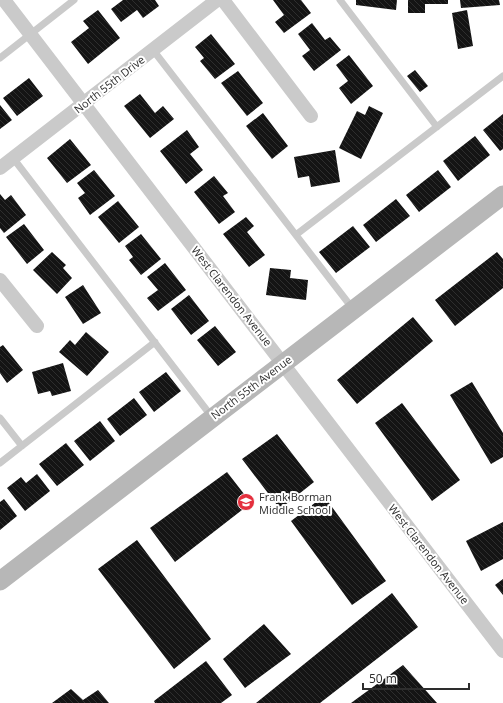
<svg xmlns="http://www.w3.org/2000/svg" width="503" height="703" font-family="'Open Sans',sans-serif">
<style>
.building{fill:url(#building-back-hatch)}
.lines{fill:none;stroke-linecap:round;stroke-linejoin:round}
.lane{stroke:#cacaca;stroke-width:7}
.street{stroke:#cacaca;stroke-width:14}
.secondary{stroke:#b7b7b7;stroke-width:19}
.labels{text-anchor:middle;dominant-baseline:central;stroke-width:4;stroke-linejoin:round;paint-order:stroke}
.street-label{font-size:11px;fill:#2d2d2d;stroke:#fff}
.poi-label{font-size:11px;fill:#2d2d2d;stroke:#fff;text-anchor:start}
</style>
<defs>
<pattern id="building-back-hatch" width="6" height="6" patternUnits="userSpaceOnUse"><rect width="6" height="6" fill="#141414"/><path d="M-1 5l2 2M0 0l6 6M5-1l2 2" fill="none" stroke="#2e2e2e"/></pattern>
</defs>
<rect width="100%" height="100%" fill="#fff"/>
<!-- building -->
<path class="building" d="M 123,0 L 155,0 L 159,6 L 143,18 L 137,10 L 121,22 L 111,9 Z
M 273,0 L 301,0 L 311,13 L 284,33 L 275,22 L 284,15 Z
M 356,0 L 397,0 L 396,10 L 356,5 Z
M 408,0 L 448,0 L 448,4 L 425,4 L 425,13 L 408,13 Z
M 460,0 L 499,0 L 500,5 L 461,8 Z
M 98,10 L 120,38 L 88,64 L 71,42 L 89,28 L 83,21 Z
M 467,10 L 473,46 L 458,49 L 452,13 Z
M 312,23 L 325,40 L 330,37 L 341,50 L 314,71 L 302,56 L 310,50 L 298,34 Z
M 211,34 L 235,64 L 215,79 L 200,61 L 204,58 L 195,47 Z
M 349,55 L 373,86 L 351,104 L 339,88 L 348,81 L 336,65 Z
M 415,70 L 428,86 L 420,92 L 407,76 Z
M 238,71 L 263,103 L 247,116 L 221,83 Z
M 29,78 L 43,96 L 17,116 L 3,98 Z
M 140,94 L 155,113 L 163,106 L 174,119 L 150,138 L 124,106 Z
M 0,105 L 12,120 L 0,129 Z
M 369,106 L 383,113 L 361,159 L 339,148 L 357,111 L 365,115 Z
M 263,113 L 288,146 L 272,159 L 246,126 Z
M 503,114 L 503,149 L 500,151 L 483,130 Z
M 187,130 L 199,147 L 190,154 L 203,170 L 186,184 L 160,151 Z
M 475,136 L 490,155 L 458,181 L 443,161 Z
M 70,139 L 91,165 L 67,183 L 47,158 Z
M 335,150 L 340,182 L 311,187 L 309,176 L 298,178 L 294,157 Z
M 94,170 L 115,196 L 90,215 L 78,198 L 85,193 L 77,183 Z
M 438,170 L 451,187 L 419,212 L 406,195 Z
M 214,176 L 228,193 L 223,196 L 235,212 L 219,224 L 194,192 Z
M 0,194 L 5,200 L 11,195 L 26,215 L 4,233 L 0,228 Z
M 396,199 L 410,216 L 376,242 L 363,225 Z
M 118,201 L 139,227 L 119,243 L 98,217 Z
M 246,217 L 254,226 L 247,232 L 265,255 L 249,267 L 223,234 Z
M 24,224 L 44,250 L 27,264 L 6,237 Z
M 353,226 L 370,247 L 336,273 L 319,252 Z
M 141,234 L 161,259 L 141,275 L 129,260 L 133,257 L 125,246 Z
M 52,252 L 66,265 L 63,268 L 72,278 L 57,294 L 33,270 Z
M 497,252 L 503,259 L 503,288 L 455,326 L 435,300 Z
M 165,263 L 186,290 L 158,311 L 147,298 L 158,290 L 147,277 Z
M 270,268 L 291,270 L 290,278 L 308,280 L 306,300 L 266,295 Z
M 83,285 L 101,313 L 83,324 L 65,297 Z
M 189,295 L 209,321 L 191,335 L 171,309 Z
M 413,317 L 433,341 L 357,404 L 337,380 Z
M 215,326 L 236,352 L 218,366 L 197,340 Z
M 86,332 L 109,352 L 87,376 L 59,352 L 70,340 L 75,345 Z
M 3,345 L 23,370 L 7,383 L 0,373 L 0,347 Z
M 63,363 L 71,391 L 52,396 L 50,391 L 38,394 L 32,372 Z
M 166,372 L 181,391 L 154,412 L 139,392 Z
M 472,382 L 503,433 L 503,457 L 491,464 L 450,395 Z
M 134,398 L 147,415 L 120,436 L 107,419 Z
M 402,403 L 460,480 L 432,501 L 375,423 Z
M 100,421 L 115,441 L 90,461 L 74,441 Z
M 277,434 L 314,482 L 280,509 L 242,459 Z
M 66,443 L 84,465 L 57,486 L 39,464 Z
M 227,472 L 251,503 L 175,562 L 150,528 Z
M 37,474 L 50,491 L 25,511 L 7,488 L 21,477 L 26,483 Z
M 324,496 L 386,581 L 352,605 L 291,521 Z
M 4,499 L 17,516 L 0,530 L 0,502 Z
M 503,522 L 503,559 L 481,571 L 466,541 Z
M 137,540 L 211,639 L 174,669 L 98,569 Z
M 503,579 L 503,595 L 495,585 Z
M 392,593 L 418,627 L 320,703 L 256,703 Z
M 264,624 L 291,654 L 245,688 L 223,659 Z
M 206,661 L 232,695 L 221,703 L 155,703 L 154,701 Z
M 403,665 L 437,703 L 351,703 Z
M 71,689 L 83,700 L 98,690 L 109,703 L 52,703 Z"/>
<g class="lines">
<!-- lane -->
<path class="lane" d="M 340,0 L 437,127
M 153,50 L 353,309
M 0,58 L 74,0
M 13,158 L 212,417
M 297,234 L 503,76
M 0,418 L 22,446
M 0,463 L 155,342"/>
<!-- street -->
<path class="street" d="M 4,0 L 503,651
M 223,0 L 311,116
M 0,168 L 217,0
M 0,280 L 37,326"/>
<!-- secondary -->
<path class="secondary" d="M 0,581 L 503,195"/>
</g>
<!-- icons -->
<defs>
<g id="school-disc" transform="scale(0.9)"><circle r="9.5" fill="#e42f3d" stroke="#fff"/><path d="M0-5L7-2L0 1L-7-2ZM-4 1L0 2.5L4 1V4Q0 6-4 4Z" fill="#fff"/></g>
</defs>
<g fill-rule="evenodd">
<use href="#school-disc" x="246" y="502"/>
</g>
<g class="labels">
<!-- street labels -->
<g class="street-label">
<text transform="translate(109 84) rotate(-38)">North 55th Drive</text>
<text transform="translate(232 296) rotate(52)">West Clarendon Avenue</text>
<text transform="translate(251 387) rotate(-37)">North 55th Avenue</text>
<text transform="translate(429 554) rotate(52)">West Clarendon Avenue</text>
</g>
<!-- poi labels -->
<g class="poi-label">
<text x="259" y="496">Frank Borman<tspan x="259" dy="13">Middle School</tspan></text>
</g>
</g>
<!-- scale -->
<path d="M363 683v6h106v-6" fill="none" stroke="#2d2d2d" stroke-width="2"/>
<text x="369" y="683" font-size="12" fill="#2d2d2d" stroke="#ffffff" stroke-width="3" paint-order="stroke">50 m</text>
</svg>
